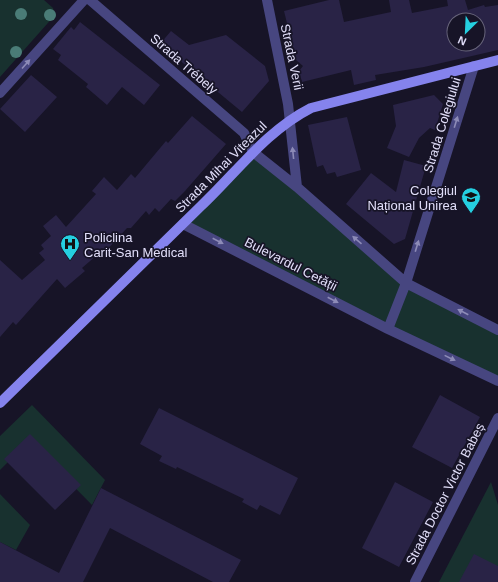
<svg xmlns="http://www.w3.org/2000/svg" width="498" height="582" font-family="Arial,sans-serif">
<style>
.green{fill:#18312f}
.building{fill:#292346;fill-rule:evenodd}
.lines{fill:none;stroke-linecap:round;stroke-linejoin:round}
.minor{stroke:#474680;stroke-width:10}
.secondary{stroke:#8583ed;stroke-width:10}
.tree{fill:#4a7c77}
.oneway{fill:#8d8bb7}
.labels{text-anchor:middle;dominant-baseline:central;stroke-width:3.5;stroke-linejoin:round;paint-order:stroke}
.street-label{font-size:13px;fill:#e2dffa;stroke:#171427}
.poi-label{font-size:13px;fill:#e2dffa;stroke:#171427;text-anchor:end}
</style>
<rect width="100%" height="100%" fill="#171427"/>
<!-- green -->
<path class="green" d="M 0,0 L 44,0 L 53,8 L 55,15 L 0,77 Z
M 253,152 L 406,283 L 498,330 L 498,381 L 183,224 Z
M 32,405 L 105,480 L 92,505 L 29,441 L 0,470 L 0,436 Z
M 491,482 L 498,505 L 498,582 L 439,582 Z
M 0,494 L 30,525 L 16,550 L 0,542 Z"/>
<!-- building -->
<path class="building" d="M 329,0 L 339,0 L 344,22 L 391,12 L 389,0 L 409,0 L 412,13 L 448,6 L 447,0 L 465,0 L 468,10 L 484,5 L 485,7 L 498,5 L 498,50 L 424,67 L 375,75 L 376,80 L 354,85 L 351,70 L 302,82 L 299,71 L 303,66 L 296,60 L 284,11 ZM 454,20 L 478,20 L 478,44 L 454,44 Z
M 80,22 L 160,85 L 144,105 L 122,87 L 107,105 L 86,87 L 88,84 L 58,60 L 61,55 L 53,49 L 71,27 L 74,30 Z
M 171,31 L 189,45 L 226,35 L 265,66 L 269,81 L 242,112 L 160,44 Z
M 31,75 L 57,97 L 25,132 L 0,109 Z
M 434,95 L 443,104 L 435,130 L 430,128 L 419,138 L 409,157 L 387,148 L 396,126 L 393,105 Z
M 192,116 L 226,144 L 185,191 L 175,201 L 171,199 L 159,212 L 155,208 L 149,215 L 146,211 L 131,228 L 127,228 L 106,251 L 104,249 L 82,268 L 85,271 L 65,288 L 57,279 L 16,325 L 13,322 L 0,337 L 0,260 L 22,280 L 45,260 L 39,253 L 44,249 L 41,245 L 51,236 L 43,226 L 56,215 L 66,227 L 96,194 L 92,191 L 104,177 L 117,190 L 131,174 L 135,178 L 166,141 L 168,143 Z
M 347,117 L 361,170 L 337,177 L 335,172 L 327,174 L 323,165 L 317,167 L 308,125 Z
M 404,160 L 426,166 L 405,239 L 394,244 L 346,204 L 371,173 L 396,192 Z
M 440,395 L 480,417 L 452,468 L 412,447 Z
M 159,408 L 298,478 L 280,515 L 260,505 L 257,510 L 242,502 L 244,499 L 177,467 L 176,469 L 159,461 L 162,456 L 140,444 Z
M 30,434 L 81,485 L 55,510 L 4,459 Z
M 395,482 L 433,502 L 399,567 L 362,548 Z
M 101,488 L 241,560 L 229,582 L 213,582 L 110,528 L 83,582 L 0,582 L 0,542 L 59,573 Z
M 474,554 L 498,566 L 498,582 L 459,582 Z"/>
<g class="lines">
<!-- minor -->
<path class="minor" d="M 90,0 L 244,133 L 253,152 L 297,187 L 406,283 L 498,330
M 267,0 L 288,104 L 297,187
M 0,93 L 84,0
M 183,224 L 388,329 L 498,381
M 388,329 L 406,283 L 474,66
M 415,582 L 498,418"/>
<!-- secondary -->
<path class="secondary" d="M 0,403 C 67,337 134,272 201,206 C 237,172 266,131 311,108 L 498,60"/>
</g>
<!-- trees -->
<g class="tree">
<circle cx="21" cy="14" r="6"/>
<circle cx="50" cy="15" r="6"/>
<circle cx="16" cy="52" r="6"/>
</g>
<!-- one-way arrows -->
<defs><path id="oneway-solid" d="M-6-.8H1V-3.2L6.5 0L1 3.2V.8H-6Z"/></defs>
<g class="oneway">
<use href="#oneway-solid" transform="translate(26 64) rotate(-48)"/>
<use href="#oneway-solid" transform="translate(456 122) rotate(-73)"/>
<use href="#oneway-solid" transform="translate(293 153) rotate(-96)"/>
<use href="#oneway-solid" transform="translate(357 240) rotate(-139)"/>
<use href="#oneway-solid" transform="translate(218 241) rotate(27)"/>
<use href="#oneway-solid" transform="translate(417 246) rotate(-73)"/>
<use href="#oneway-solid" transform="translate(333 300) rotate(27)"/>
<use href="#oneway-solid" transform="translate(463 312) rotate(-153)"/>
<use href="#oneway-solid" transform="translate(450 358) rotate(26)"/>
</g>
<!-- icons -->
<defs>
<g id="university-pin" transform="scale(1)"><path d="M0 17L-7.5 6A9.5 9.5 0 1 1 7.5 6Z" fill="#25cfe0" stroke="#171427"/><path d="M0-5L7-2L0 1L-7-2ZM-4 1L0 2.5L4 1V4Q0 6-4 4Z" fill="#111"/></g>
<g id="hospital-pin" transform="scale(1)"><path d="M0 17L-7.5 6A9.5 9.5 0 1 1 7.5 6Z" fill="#25cfe0" stroke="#171427"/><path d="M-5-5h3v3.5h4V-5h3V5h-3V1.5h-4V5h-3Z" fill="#111"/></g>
</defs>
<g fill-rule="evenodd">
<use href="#university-pin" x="471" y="197"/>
<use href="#hospital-pin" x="70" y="244"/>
</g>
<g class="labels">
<!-- street labels -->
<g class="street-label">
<text transform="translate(292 57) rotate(78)">Strada Verii</text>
<text transform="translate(184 64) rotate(41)">Strada Trébely</text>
<text transform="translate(442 125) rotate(-73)">Strada Colegiului</text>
<text transform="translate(221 167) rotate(-45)">Strada Mihai Viteazul</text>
<text transform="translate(291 264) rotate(27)">Bulevardul Cetății</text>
<text transform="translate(445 494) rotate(-63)">Strada Doctor Victor Babeș</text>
</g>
<!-- poi labels -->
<g class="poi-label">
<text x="457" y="190">Colegiul<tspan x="457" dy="15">Național Unirea</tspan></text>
<text x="84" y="237" text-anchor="start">Policlina<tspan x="84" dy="15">Carit-San Medical</tspan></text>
</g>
</g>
<!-- north arrow -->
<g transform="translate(466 32) rotate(204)"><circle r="19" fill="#171427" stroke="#68657b"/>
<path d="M0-3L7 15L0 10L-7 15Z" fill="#25cfe0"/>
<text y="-6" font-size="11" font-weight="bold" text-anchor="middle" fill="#e2dffa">N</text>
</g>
</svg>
